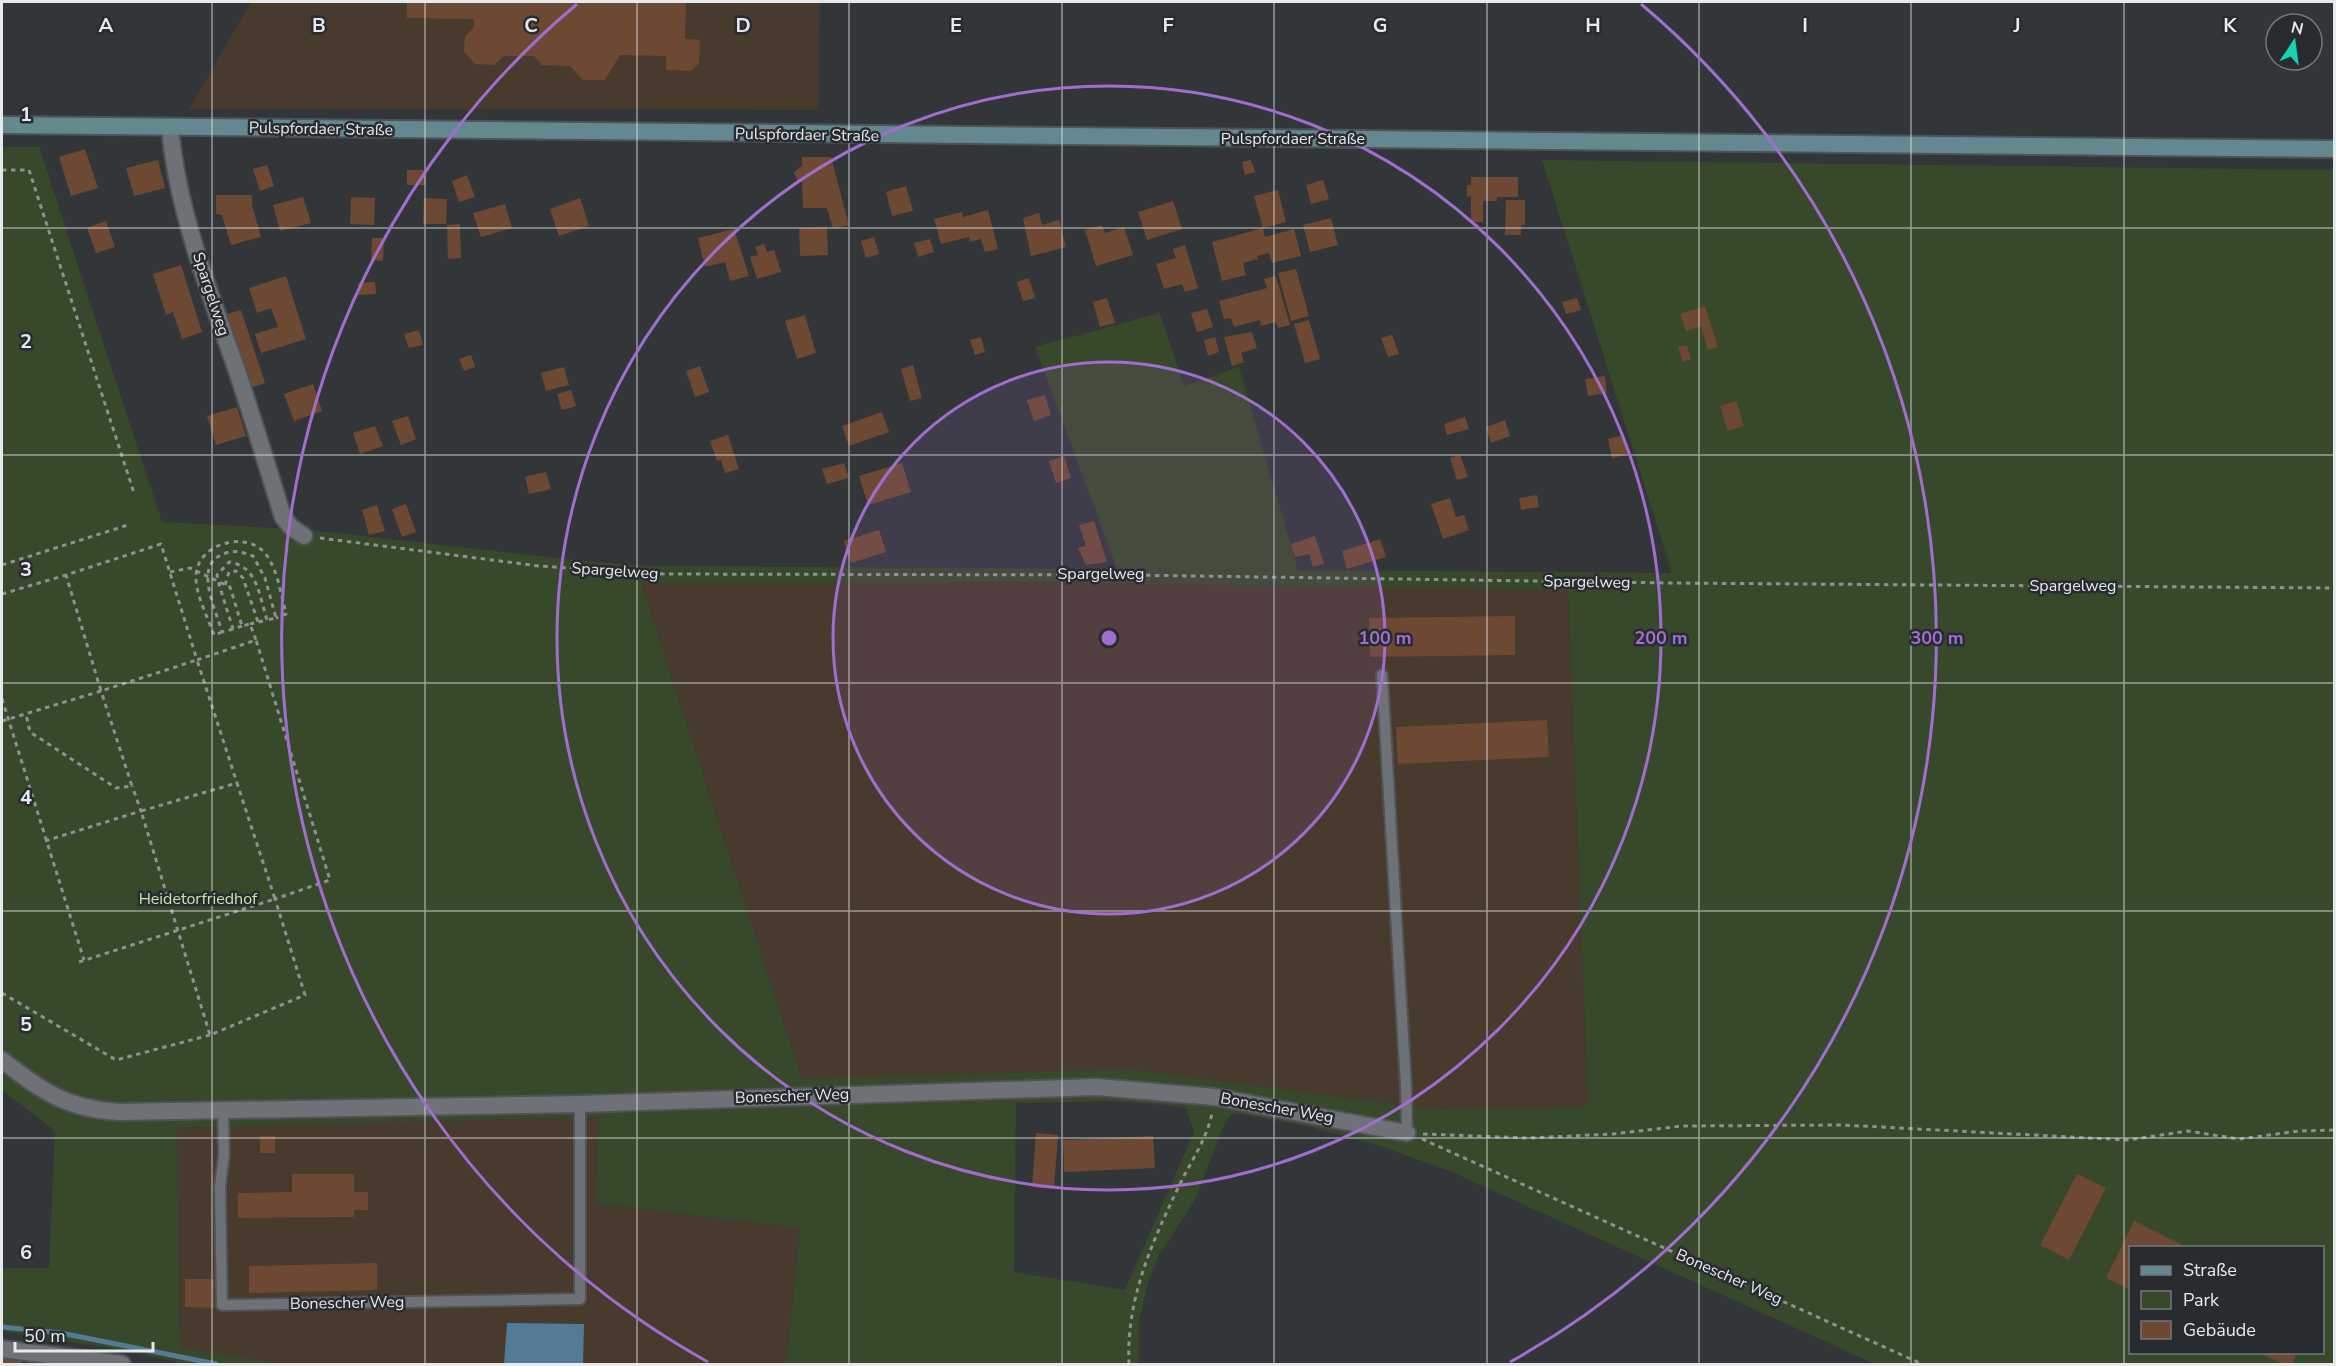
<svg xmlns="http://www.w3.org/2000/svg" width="2336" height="1366" font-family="'Nunito Sans',sans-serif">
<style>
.industrial{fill:#483a2c}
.green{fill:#38482b;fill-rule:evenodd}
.water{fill:#547b95}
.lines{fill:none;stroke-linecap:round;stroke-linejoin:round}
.stream{stroke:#547b95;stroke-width:5}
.building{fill:#6d4933}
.service-casing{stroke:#4f5256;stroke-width:14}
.minor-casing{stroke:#4f5256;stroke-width:20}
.secondary-casing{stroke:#4f5256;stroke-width:20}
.path{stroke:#8e9194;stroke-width:3;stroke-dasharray:4.5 4.5;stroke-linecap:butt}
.service{stroke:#6e7277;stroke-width:10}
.minor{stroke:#6e7277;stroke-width:16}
.secondary{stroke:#638890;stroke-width:16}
.grid{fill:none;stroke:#e7eaec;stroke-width:1.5;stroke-opacity:0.55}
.ring{fill:none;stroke:#a16ecf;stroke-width:3}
.labels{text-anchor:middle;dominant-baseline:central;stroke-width:5;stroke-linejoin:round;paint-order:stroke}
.street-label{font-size:16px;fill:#e7eaec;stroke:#282b2f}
.park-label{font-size:16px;fill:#c5e8aa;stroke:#282b2f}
.grid-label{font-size:20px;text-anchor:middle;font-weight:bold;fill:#e7eaec;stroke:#282b2f;stroke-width:5;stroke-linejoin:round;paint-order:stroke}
.centre{fill:#a16ecf;stroke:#282b2f;stroke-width:3}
.ring-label{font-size:18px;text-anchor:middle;font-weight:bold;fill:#a16ecf;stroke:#282b2f;stroke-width:5;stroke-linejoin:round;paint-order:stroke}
</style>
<rect width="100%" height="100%" fill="#323639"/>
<!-- industrial -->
<path class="industrial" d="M 251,2 L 820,2 L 818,110 L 189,109 Z
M 1026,582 L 1568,590 L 1588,1107 L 1431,1109 L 1128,1069 L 802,1079 L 641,583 Z
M 599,1117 L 595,1203 L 800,1228 L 786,1364 L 284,1364 L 180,1349 L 177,1128 Z"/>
<!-- green -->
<path class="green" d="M 2,147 L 39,147 L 162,522 L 310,530 L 583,561 L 648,566 L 1117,569 L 1035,347 L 1160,313 L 1184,386 L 1239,367 L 1298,570 L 1672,573 L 1542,160 L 2334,170 L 2334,1364 L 1875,1364 L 1452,1172 L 1378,1145 L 1302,1125 L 1233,1113 L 1225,1122 L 1195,1200 L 1159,1255 L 1149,1279 L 1139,1322 L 1139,1364 L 786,1364 L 800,1228 L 595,1203 L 599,1117 L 177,1128 L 180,1348 L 284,1364 L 186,1364 L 116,1349 L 2,1331 L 2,1268 L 49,1268 L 55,1131 L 2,1090 ZM 1026,582 L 1568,590 L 1588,1107 L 1431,1109 L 1128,1069 L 802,1079 L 641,583 ZM 1115,1101 L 1186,1107 L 1194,1132 L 1125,1290 L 1014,1272 L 1016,1103 ZM 2130,1248 L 2322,1248 L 2322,1352 L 2130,1352 Z"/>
<!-- water -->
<path class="water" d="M 507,1323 L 584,1324 L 583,1364 L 504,1364 Z"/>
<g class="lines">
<!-- stream -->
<path class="stream" d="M 2,1327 L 61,1333 L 216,1364"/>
</g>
<!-- building -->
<path class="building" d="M 407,2 L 686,2 L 685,39 L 700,40 L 699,63 L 691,71 L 666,70 L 666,56 L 620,55 L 605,80 L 583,80 L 570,66 L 542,65 L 534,56 L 504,56 L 494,65 L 475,64 L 464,52 L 465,36 L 474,27 L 474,19 L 407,18 Z
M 85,149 L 98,188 L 71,196 L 59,157 Z
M 802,157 L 831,157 L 849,225 L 833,229 L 827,208 L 803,208 L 802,181 L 797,180 L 794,172 L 802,166 Z
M 158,160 L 165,188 L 134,196 L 126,168 Z
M 1251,160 L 1255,172 L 1245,175 L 1242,162 Z
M 267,165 L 274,186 L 260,191 L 253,169 Z
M 407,170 L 426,170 L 426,185 L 407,185 Z
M 467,175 L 475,197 L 459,202 L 452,181 Z
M 1471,177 L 1518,177 L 1518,197 L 1497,197 L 1497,201 L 1483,201 L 1483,222 L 1471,222 L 1471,196 L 1467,197 L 1467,185 L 1471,185 Z
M 1323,180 L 1329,199 L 1311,204 L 1306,185 Z
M 906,186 L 913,211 L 892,216 L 886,192 Z
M 1278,190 L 1286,222 L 1263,228 L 1254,196 Z
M 216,195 L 252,195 L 252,205 L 261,237 L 231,245 L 222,215 L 216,214 Z
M 303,197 L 311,223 L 280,231 L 273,205 Z
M 351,197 L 375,198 L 374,225 L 350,224 Z
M 424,198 L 447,199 L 446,224 L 423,224 Z
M 580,198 L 589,226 L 559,236 L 550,209 Z
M 1506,200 L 1525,200 L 1525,225 L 1521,225 L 1521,235 L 1505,235 Z
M 1173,201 L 1182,229 L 1147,240 L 1138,212 Z
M 505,204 L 512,228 L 481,237 L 473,213 Z
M 988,210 L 998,249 L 985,252 L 981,239 L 970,242 L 969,237 L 941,244 L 934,219 L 962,212 L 963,217 Z
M 1039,213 L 1042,225 L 1059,220 L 1066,247 L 1031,256 L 1023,218 Z
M 1331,218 L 1338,245 L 1310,252 L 1303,225 Z
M 106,221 L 115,247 L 96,253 L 87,228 Z
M 460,224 L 461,258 L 448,259 L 447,225 Z
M 1102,225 L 1105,233 L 1124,227 L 1133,255 L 1096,266 L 1085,230 Z
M 827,227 L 828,255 L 800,256 L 799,228 Z
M 1263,228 L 1265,237 L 1294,229 L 1301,256 L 1272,263 L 1269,253 L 1257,256 L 1258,259 L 1243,263 L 1246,275 L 1222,281 L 1212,242 Z
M 734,229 L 749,276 L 730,281 L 725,262 L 705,267 L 698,238 Z
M 874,237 L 879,254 L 866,258 L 861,241 Z
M 372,238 L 384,238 L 383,261 L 371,260 Z
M 930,239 L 934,252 L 918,257 L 914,243 Z
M 764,244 L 767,252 L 774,250 L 781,272 L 757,279 L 750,257 L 758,255 L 755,247 Z
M 1185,245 L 1198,288 L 1185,292 L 1182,284 L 1164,289 L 1156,264 L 1176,258 L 1173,249 Z
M 181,265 L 202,332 L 182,339 L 173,312 L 166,315 L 153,274 Z
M 1296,269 L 1309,316 L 1291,321 L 1278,273 Z
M 286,276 L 306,339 L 261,353 L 255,334 L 278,327 L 271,308 L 257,313 L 249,288 Z
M 1276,276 L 1290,325 L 1278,328 L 1276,322 L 1261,326 L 1260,320 L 1234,327 L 1231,318 L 1224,319 L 1219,301 L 1267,288 L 1264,279 Z
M 1029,278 L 1035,298 L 1023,301 L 1017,282 Z
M 375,282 L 376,294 L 358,295 L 358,283 Z
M 1107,298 L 1115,323 L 1100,327 L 1093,302 Z
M 1577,298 L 1581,310 L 1566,314 L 1562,302 Z
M 1705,306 L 1718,347 L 1708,350 L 1701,326 L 1686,331 L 1680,314 Z
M 1207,309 L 1213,327 L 1197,332 L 1191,313 Z
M 241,310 L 265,383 L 247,389 L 224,315 Z
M 805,315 L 816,353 L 797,359 L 785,321 Z
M 1309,320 L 1320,359 L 1305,363 L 1294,324 Z
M 419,330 L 423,345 L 409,348 L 404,334 Z
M 1252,332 L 1257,348 L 1241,353 L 1244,362 L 1232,366 L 1224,337 Z
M 1392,335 L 1399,354 L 1388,357 L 1381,338 Z
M 981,337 L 985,352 L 975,355 L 970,340 Z
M 1215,337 L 1219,352 L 1208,356 L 1204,340 Z
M 1687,345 L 1691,359 L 1683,362 L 1678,347 Z
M 471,355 L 475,367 L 464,371 L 459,359 Z
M 913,365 L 922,398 L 910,401 L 901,369 Z
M 700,366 L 709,392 L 695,397 L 686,371 Z
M 564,367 L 569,385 L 546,391 L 541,373 Z
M 1605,376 L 1607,393 L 1588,396 L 1585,379 Z
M 313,384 L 322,411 L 294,421 L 284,394 Z
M 571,390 L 576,406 L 562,410 L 557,394 Z
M 1045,395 L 1051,415 L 1034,421 L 1027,400 Z
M 1736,401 L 1744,426 L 1728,431 L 1720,406 Z
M 237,407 L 246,436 L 216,445 L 207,416 Z
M 882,412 L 889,432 L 849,446 L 842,426 Z
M 408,416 L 416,439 L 401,445 L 392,421 Z
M 1465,417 L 1469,429 L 1447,435 L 1444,424 Z
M 1505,420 L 1510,436 L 1491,443 L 1486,427 Z
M 375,426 L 383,446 L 360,454 L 353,433 Z
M 728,435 L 739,469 L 725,473 L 721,460 L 717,461 L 710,441 Z
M 1624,435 L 1628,454 L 1612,458 L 1608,439 Z
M 1460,455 L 1468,477 L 1457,480 L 1450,458 Z
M 1064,456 L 1071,478 L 1056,483 L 1049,461 Z
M 844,463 L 849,478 L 827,484 L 822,469 Z
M 902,463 L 911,492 L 868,505 L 859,476 Z
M 546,472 L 551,489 L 529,494 L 525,477 Z
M 1537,495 L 1539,507 L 1521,510 L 1519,498 Z
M 1450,498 L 1456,517 L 1464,515 L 1469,530 L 1443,539 L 1431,504 Z
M 406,504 L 416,532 L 402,537 L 392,509 Z
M 377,505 L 385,531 L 369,535 L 362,510 Z
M 1094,521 L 1107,562 L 1086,565 L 1078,548 L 1086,546 L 1079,525 Z
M 879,530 L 886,552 L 851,563 L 844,541 Z
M 1315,536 L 1324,564 L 1313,567 L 1309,554 L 1295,557 L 1291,544 Z
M 1380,539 L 1386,557 L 1347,569 L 1342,551 Z
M 1515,616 L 1515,655 L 1370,657 L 1369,618 Z
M 1547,720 L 1549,757 L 1398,764 L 1396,727 Z
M 1036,1133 L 1058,1135 L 1054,1189 L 1032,1187 Z
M 260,1136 L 275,1136 L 275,1153 L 260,1153 Z
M 1153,1136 L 1155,1168 L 1064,1172 L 1063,1140 Z
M 292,1174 L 354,1174 L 354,1192 L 368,1192 L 368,1210 L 354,1210 L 354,1217 L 238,1218 L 238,1193 L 292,1192 Z
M 2077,1174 L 2106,1188 L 2069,1260 L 2040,1245 Z
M 2134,1221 L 2189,1248 L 2130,1248 L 2130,1290 L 2106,1278 Z
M 377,1263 L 377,1290 L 249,1293 L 249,1266 Z
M 185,1279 L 214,1279 L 214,1308 L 185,1307 Z
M 2258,1352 L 2297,1352 L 2292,1364 L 2283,1364 Z
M 2,1353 L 23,1353 L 22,1364 L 2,1364 Z"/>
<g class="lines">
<!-- service casing -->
<g class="service-casing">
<path id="service" d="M 1382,675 L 1406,1086 L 1407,1133
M 223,1111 L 224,1155 L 220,1186 L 222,1305 L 580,1299 L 580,1104"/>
</g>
<!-- minor casing -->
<g class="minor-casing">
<path id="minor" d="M 170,127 C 177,209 208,288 235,365 C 252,415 267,466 283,517 L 291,527 L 304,536
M 2,1060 C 42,1091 66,1109 119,1112 L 580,1104 L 1097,1087 L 1215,1097 L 1407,1133
M 2,1349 L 122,1364"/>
</g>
<!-- secondary casing -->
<g class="secondary-casing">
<path id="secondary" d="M 2,125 L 2334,149"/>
</g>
<!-- path -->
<path class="path" d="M 2,170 L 29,170 L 134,493
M 320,538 L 539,566 L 663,574 L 1126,575 L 1671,583 L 2334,588
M 2,565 L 128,525
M 170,572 L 190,568 L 230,587 L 242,626 L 250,624 L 256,640
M 225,585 L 229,572 L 236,571 L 243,578 L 258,622
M 2,594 L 66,575
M 242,626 L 233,629 L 218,581 L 217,575 L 229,562 C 258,566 259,596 267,620 L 250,624
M 233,629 L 222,632 C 216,610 194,567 221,555 C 233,549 242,552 253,556 L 265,578 L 276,618 L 267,620
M 222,632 L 214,635 C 208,618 196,595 196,578 C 195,546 240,531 262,550 C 277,564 281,595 286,614 L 276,618
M 2,699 L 84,960
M 2,721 L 101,691 L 132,786 L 116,788 L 30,732 L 26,714
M 45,841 L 141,811 L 132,786
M 79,962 L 275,899 L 237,783 L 141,811 L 210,1035 L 305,995 L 275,899 L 330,880 L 256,640 L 197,660 L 161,544 L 66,575 L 101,691 L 197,660 L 237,783
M 2,993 L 116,1060 L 210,1035
M 1423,1134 L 1528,1138 L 1613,1134 L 1682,1126 L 1842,1125 L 2128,1140 L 2188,1131 L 2239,1139 L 2299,1131 L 2334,1130
M 1422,1139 L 1922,1364
M 1129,1364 C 1126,1299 1152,1242 1180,1184 C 1191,1161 1207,1139 1212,1113"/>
<!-- service -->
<use href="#service" class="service"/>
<!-- minor -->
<use href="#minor" class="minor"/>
<!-- secondary -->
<use href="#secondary" class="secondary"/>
</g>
<!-- grid -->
<path class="grid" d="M 212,2 L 212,1364M 425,2 L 425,1364M 637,2 L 637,1364M 849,2 L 849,1364M 1062,2 L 1062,1364M 1274,2 L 1274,1364M 1487,2 L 1487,1364M 1699,2 L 1699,1364M 1911,2 L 1911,1364M 2124,2 L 2124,1364M 2,228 L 2334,228M 2,455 L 2334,455M 2,683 L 2334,683M 2,911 L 2334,911M 2,1138 L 2334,1138"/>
<!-- distance rings -->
<circle cx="1109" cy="638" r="276" fill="#a16ecf" fill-opacity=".12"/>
<g class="ring">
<circle cx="1109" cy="638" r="276"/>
<circle cx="1109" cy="638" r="552"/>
<path d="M708 1362A828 828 0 0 1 577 4M1641 4A828 828 0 0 1 1510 1362"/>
</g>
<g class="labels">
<!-- street labels -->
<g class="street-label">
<text transform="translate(321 129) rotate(1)">Pulspfordaer Straße</text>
<text transform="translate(807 135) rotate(1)">Pulspfordaer Straße</text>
<text x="1293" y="139">Pulspfordaer Straße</text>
<text transform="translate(211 294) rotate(72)">Spargelweg</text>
<text transform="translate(615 571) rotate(4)">Spargelweg</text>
<text x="1101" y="574">Spargelweg</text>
<text transform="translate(1587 582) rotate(1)">Spargelweg</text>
<text x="2073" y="586">Spargelweg</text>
<text transform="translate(792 1096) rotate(-2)">Bonescher Weg</text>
<text transform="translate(1277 1108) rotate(10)">Bonescher Weg</text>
<text transform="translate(1729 1277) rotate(24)">Bonescher Weg</text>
<text transform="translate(347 1303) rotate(-1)">Bonescher Weg</text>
</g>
<!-- park labels -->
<g class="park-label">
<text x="198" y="899">Heidetorfriedhof</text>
</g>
</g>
<g class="grid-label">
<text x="106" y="32">A</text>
<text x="319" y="32">B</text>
<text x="531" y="32">C</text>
<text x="743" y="32">D</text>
<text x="956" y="32">E</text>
<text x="1168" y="32">F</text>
<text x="1380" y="32">G</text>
<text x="1593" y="32">H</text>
<text x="1805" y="32">I</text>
<text x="2017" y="32">J</text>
<text x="2230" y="32">K</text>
<text x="26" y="121">1</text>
<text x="26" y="348">2</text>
<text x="26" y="576">3</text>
<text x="26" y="804">4</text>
<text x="26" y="1031">5</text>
<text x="26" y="1259">6</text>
</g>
<circle cx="1109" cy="638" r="9" class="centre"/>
<g class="ring-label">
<text x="1385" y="644">100 m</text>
<text x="1661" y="644">200 m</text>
<text x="1937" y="644">300 m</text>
</g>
<!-- border -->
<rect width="2336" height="1366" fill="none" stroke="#e7eaec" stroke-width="6"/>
<!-- legend -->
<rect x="2129" y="1246" width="195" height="108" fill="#282b2f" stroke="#74777b" stroke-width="1.5"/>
<rect x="2141" y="1266" width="30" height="9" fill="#638890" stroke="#74777b" stroke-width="1.5"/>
<text x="2183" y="1276" font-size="18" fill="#e7eaec">Straße</text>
<rect x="2141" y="1291" width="30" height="18" fill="#38482b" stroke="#74777b" stroke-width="1.5"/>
<text x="2183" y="1306" font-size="18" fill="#e7eaec">Park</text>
<rect x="2141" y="1321" width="30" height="18" fill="#6d4933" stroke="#74777b" stroke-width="1.5"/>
<text x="2183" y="1336" font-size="18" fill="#e7eaec">Gebäude</text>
<!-- north arrow -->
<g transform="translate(2294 42) rotate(13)"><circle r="28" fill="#282b2f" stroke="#74777b" stroke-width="1.5"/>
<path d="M0-4.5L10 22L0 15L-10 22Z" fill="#14d5b3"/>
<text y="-9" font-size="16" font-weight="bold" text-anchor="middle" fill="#e7eaec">N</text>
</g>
<!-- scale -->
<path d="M15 1342v9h138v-9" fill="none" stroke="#e7eaec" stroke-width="3"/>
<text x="24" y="1342" font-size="18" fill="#e7eaec" stroke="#282b2f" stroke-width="4.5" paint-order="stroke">50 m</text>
</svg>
